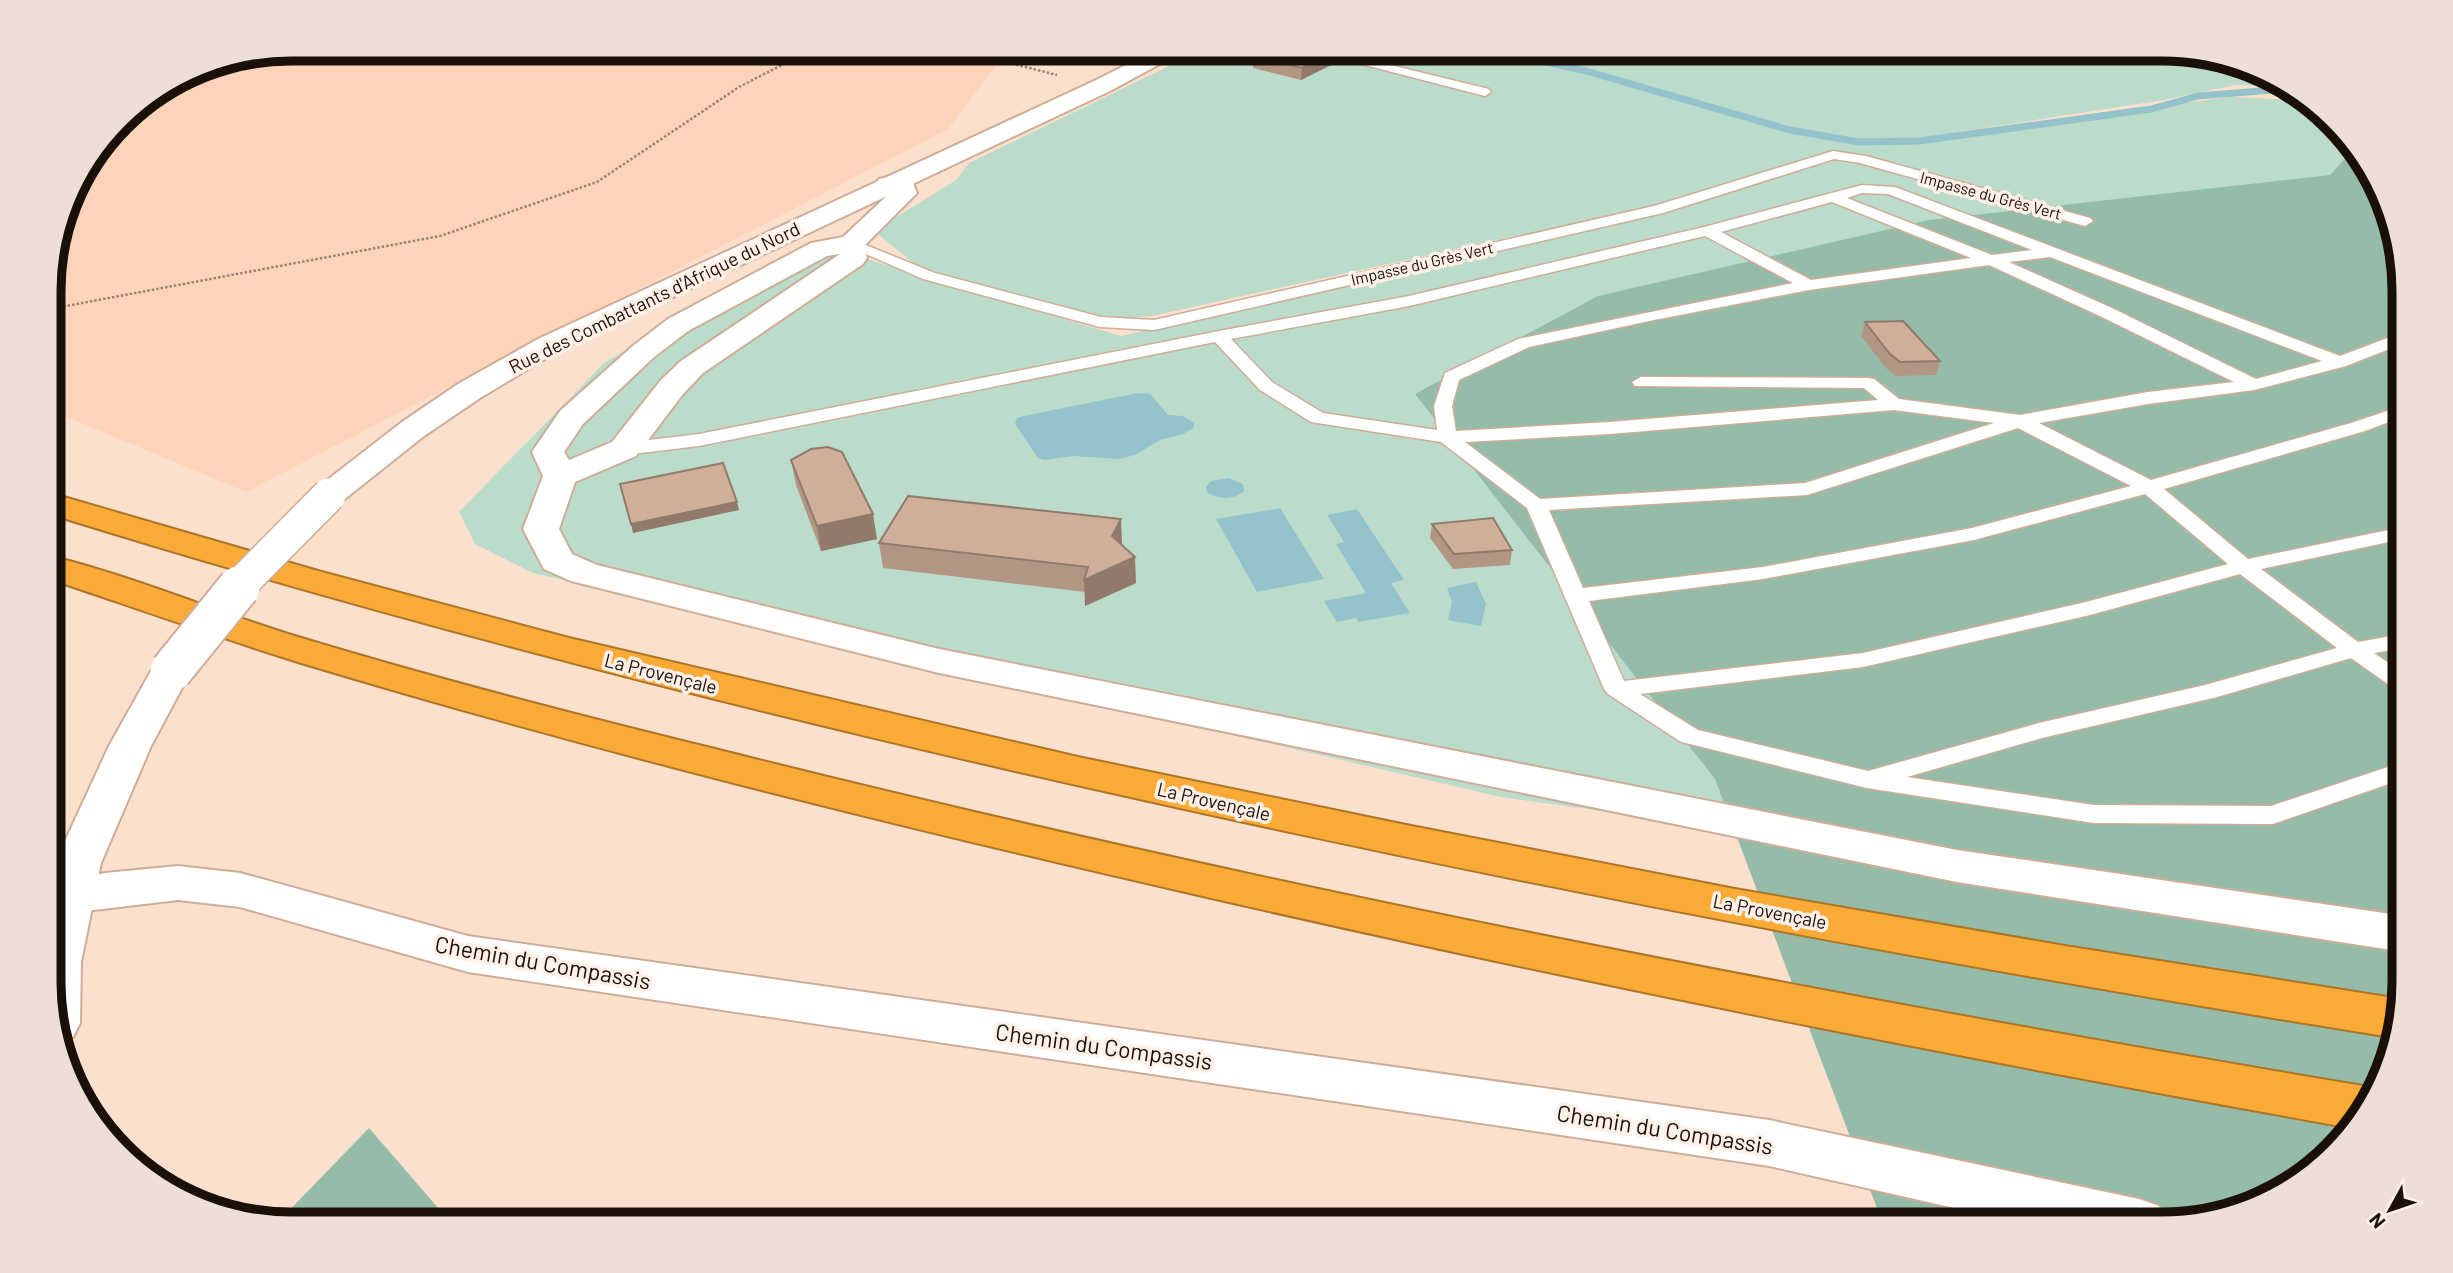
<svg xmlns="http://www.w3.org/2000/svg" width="2453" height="1273" font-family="Barlow,sans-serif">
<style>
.built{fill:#fdd4b9}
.green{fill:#bcdccb}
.forest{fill:#95bca9}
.water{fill:#94c3cc}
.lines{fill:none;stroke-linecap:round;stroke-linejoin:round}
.stream{stroke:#94c3cc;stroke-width:7}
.lane-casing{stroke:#cead98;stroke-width:3}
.street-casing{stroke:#cead98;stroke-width:4}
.secondary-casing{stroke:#cead98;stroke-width:4}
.highway-casing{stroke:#ac7527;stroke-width:4}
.path{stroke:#978275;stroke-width:2.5;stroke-dasharray:2.5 2;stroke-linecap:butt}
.lane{fill:#fff;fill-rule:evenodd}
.street{fill:#fff;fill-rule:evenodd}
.secondary{fill:#fff;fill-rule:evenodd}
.highway{fill:#faab37;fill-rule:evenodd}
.secondary-bridge-far1-casing{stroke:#cead98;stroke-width:36;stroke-linecap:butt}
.secondary-bridge-casing{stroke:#cead98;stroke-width:45;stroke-linecap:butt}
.secondary-bridge-far1{stroke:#fff;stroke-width:33}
.secondary-bridge{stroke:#fff;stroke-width:41}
.wall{fill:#b29684}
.shaded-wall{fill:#917a6b}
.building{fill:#cfaf99;stroke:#917a6b;stroke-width:2}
.labels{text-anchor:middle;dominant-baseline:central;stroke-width:7;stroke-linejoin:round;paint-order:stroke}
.far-street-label{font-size:16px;fill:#1b1008;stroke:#fff1e8}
.street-label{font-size:19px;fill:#1b1008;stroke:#fff1e8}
.near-street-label{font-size:23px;fill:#1b1008;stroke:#fff1e8}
.rim{fill:none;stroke:#1b1008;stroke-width:9}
</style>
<rect width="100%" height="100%" fill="#fce0ce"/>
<!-- built -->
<path class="built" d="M 291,49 L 1009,49 L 948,129 L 246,492 L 50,410 L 50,275 L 74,184 L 131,109 L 199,67 Z"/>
<!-- green -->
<path class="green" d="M 1204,49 L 2162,49 L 2269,74 L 2284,87 L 2235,85 L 2164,100 L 1887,143 L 2230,97 L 2299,100 L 2363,156 L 2402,260 L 2326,911 L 1501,797 L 533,573 L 475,544 L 459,512 L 605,362 L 810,242 L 1121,336 L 1665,214 L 1815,157 L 1652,206 L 1152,316 L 1114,319 L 922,270 L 874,231 L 956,180 L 969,163 Z"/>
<!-- forest -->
<path class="forest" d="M 2354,149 L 2363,156 L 2402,260 L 2404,982 L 2379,1089 L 2296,1183 L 2177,1224 L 1883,1224 L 1715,779 L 1415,394 L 1598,296 L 1929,220 L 2330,175 Z
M 369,1128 L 452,1224 L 291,1224 L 279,1221 Z"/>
<!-- water -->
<path class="water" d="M 1138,393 L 1150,394 L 1168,415 L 1183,416 L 1194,423 L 1194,428 L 1183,434 L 1160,440 L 1135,455 L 1119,459 L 1073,456 L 1045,460 L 1038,458 L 1015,424 L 1017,418 L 1024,416 Z
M 1229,478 L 1243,484 L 1244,491 C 1234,500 1220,500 1208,493 L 1206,487 L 1211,481 Z
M 1280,508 L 1324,579 L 1257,592 L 1216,519 Z
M 1357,509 L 1404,580 L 1391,583 L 1410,613 L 1358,622 L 1356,618 L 1337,622 L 1324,601 L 1366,593 L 1336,544 L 1344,542 L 1327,515 Z
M 1476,582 L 1486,604 L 1481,626 L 1448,620 L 1452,602 L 1447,588 Z"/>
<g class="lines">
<!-- stream -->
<path class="stream" d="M 1487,49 L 1586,71 L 1790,130 L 1859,142 L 1919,141 L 2151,109 L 2198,96 L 2286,89"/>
<!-- lane casing -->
<g class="lane-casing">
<path id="lane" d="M 1303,49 L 1324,49 L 1489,89 L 1491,92 L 1485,96 Z
M 1833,151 L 1866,156 L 2090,218 L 2093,221 L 2085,226 L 1860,163 L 1834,159 L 1663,213 L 1154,330 L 1100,327 L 923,279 L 843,244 L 846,241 L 856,241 L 935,273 L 1101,317 L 1154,320 L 1654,206 Z
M 1862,185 L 1895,187 L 2340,356 L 2390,337 L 2402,337 L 2402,347 L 2397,346 L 2346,366 L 2254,390 L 2148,404 L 2039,423 L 2151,480 L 2351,423 L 2402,406 L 2402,417 L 2365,431 L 2164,489 L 2248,559 L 2403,527 L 2403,539 L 2261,569 L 2358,642 L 2403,634 L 2403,648 L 2374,653 L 2403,673 L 2403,691 L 2395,689 L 2351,658 L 2217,697 L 2042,738 L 1907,777 L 2094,805 L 2271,806 L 2403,762 L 2403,779 L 2273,824 L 2094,823 L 1867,788 L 1690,744 L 1681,742 L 1608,694 L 1604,689 L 1527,508 L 1441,442 L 1311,422 L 1260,390 L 1215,342 L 699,446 L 624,455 L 614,449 L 624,443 L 699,434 L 1219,331 L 1409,296 L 1704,227 ZM 1862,193 L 1888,194 L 2032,250 L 1992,255 L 1847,198 ZM 1832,202 L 1971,258 L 1811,280 L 1721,232 ZM 1705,236 L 1793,283 L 1518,339 L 1445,373 L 1434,406 L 1437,430 L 1323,413 L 1272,382 L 1231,339 L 1409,306 ZM 2050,257 L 2322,361 L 2256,379 L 2114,309 L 2009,262 ZM 1989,265 L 2102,317 L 2234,382 L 2148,392 L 2020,415 L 1899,399 L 1874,379 L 1868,378 L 1641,377 L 1632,382 L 1635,386 L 1864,388 L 1878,400 L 1610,422 L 1456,431 L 1452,406 L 1459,380 L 1529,347 L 1649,321 L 1809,290 ZM 1894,410 L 1994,423 L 1805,483 L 1540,499 L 1465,442 L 1610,434 ZM 2018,428 L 2131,486 L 1972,528 L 1763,567 L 1583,588 L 1549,510 L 1807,495 ZM 2145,494 L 2228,564 L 2086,602 L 1863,653 L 1624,681 L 1589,601 L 1763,579 L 1974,540 ZM 2240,574 L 2337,648 L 2205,685 L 2039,723 L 1868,771 L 1698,730 L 1640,694 L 1863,667 L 2090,615 Z
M 2395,269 L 2402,271 L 2402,281 L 2389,277 L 2387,274 Z"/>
</g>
<!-- street casing -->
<g class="street-casing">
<path id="street" d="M 888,177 L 913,183 L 917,193 L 864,246 L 867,258 L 863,264 L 703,373 L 683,394 L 636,456 L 575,482 L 559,529 L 572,554 L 597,565 L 939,649 L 1957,850 L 2404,916 L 2404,952 L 1957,882 L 939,673 L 571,581 L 544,569 L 523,529 L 543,476 L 532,452 L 560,411 L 634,345 L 668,319 L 811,243 L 843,237 L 891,192 L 879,189 L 876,184 L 879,179 ZM 840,254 L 681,361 L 661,380 L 612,442 L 569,460 L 564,452 L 583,424 L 654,357 L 688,331 L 827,256 Z
M 178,866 L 240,873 L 468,936 L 1769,1120 L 2139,1199 L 2159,1206 L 2167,1224 L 2025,1224 L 1769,1166 L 468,972 L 240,907 L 178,900 L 69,913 L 51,905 L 53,884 L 105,873 Z"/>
</g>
<!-- secondary casing -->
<g class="secondary-casing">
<path id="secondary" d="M 1158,49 L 1183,49 L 1180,53 L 1110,91 L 558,351 L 480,398 L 424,436 L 341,502 L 329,505 L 317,502 L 312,495 L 317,488 L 402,422 L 458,384 L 538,339 L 1094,81 Z
M 171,659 L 185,662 L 191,671 L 151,746 L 101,863 L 81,962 L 80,1023 L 73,1037 L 62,1041 L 51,1014 L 51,882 L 55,863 L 109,746 L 151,671 L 157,662 Z"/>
</g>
<!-- highway casing -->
<g class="highway-casing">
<path id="highway" d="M 50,493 L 318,571 L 569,638 L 1078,757 L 1406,825 L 1735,889 L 2065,946 L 2400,999 L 2391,1037 C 1970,970 1551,891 1135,798 C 770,717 407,625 50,514 Z
M 50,556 C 131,576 209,609 288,634 C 429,677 572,714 715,749 C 1259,886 1810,993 2363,1086 L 2377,1091 L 2346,1127 C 1960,1058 1576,982 1194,894 C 893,825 593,751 298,662 C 215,636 133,607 50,579 Z"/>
</g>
<!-- path -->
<path class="path" d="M 984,49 L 1006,62 L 1057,75
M 50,309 L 440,236 L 597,182 L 739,87 L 813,49"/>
<!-- lane -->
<use href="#lane" class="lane"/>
<!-- street -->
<use href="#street" class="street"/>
<!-- secondary -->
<use href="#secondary" class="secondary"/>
<!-- highway -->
<use href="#highway" class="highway"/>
<!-- secondary-bridge-far1 casing -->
<g class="secondary-bridge-far1-casing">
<path id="secondary-bridge-far1" d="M 237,588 L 329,495"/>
</g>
<!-- secondary-bridge casing -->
<g class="secondary-bridge-casing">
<path id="secondary-bridge" d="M 171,671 L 239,587"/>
</g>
<!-- secondary-bridge-far1 -->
<use href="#secondary-bridge-far1" class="secondary-bridge-far1"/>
<!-- secondary-bridge -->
<use href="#secondary-bridge" class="secondary-bridge"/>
</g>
<!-- wall -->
<path class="wall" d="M 1268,49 L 1363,49 L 1354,54 L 1340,50 L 1339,61 L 1301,80 L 1253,68 L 1254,56 Z
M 1865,322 L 1940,361 L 1936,375 L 1896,376 L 1886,368 L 1861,336 Z
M 791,460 L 877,539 L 821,551 L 796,485 Z
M 1432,524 L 1512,550 L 1510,565 L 1453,569 L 1430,538 Z
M 879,543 L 1122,545 L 1136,583 L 1085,606 L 1085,592 L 883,568 Z"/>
<!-- shaded-wall -->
<path class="shaded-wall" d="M 1340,49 L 1339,61 L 1301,80 L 1302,68 Z
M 1354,49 L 1363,49 L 1354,54 Z
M 737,502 L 739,510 L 633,533 L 631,524 Z
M 873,514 L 877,539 L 821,551 L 817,526 Z
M 1121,519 L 1122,544 L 1114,561 L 1112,536 Z
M 1135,557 L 1136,583 L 1085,606 L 1084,580 Z"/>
<!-- building -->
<path class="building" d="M 1268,49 L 1340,49 L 1302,68 L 1254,56 Z
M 1903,321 L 1940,361 L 1900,362 L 1890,354 L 1865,322 Z
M 828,447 L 842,452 L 873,514 L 817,526 L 791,460 L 811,449 Z
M 723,463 L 737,502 L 631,524 L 620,484 Z
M 908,496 L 1121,519 L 1112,536 L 1135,557 L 1084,580 L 1088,567 L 879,543 Z
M 1493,518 L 1512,550 L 1454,554 L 1432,524 Z"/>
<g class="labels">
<!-- far-street labels -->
<g class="far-street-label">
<text transform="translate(1991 195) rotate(15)">Impasse du Grès Vert</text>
<text transform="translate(1422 263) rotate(-13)">Impasse du Grès Vert</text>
</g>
<!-- street labels -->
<g class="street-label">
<text transform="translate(654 297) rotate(-26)">Rue des Combattants d'Afrique du Nord</text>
<text transform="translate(661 673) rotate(14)">La Provençale</text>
<text transform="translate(1214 801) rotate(13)">La Provençale</text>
<text transform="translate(1770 911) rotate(11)">La Provençale</text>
</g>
<!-- near-street labels -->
<g class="near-street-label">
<text transform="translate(543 962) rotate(10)">Chemin du Compassis</text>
<text transform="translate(1104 1046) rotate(8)">Chemin du Compassis</text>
<text transform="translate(1665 1129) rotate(9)">Chemin du Compassis</text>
</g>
</g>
<!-- crop -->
<path d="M0 0H2453V1273H0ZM291 61H2162A230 230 0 0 1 2392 291V982A230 230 0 0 1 2162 1212H291A230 230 0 0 1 61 982V291A230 230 0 0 1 291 61Z" fill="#eddfd6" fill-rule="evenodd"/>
<path class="rim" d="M291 61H2162A230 230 0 0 1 2392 291V982A230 230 0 0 1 2162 1212H291A230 230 0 0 1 61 982V291A230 230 0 0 1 291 61Z"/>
<!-- north arrow -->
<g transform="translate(2390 1210) rotate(230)" stroke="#fff1e8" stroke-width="5" paint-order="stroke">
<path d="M0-5L12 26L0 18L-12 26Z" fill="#1b1008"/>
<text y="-10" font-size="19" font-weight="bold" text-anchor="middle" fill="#1b1008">N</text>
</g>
</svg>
